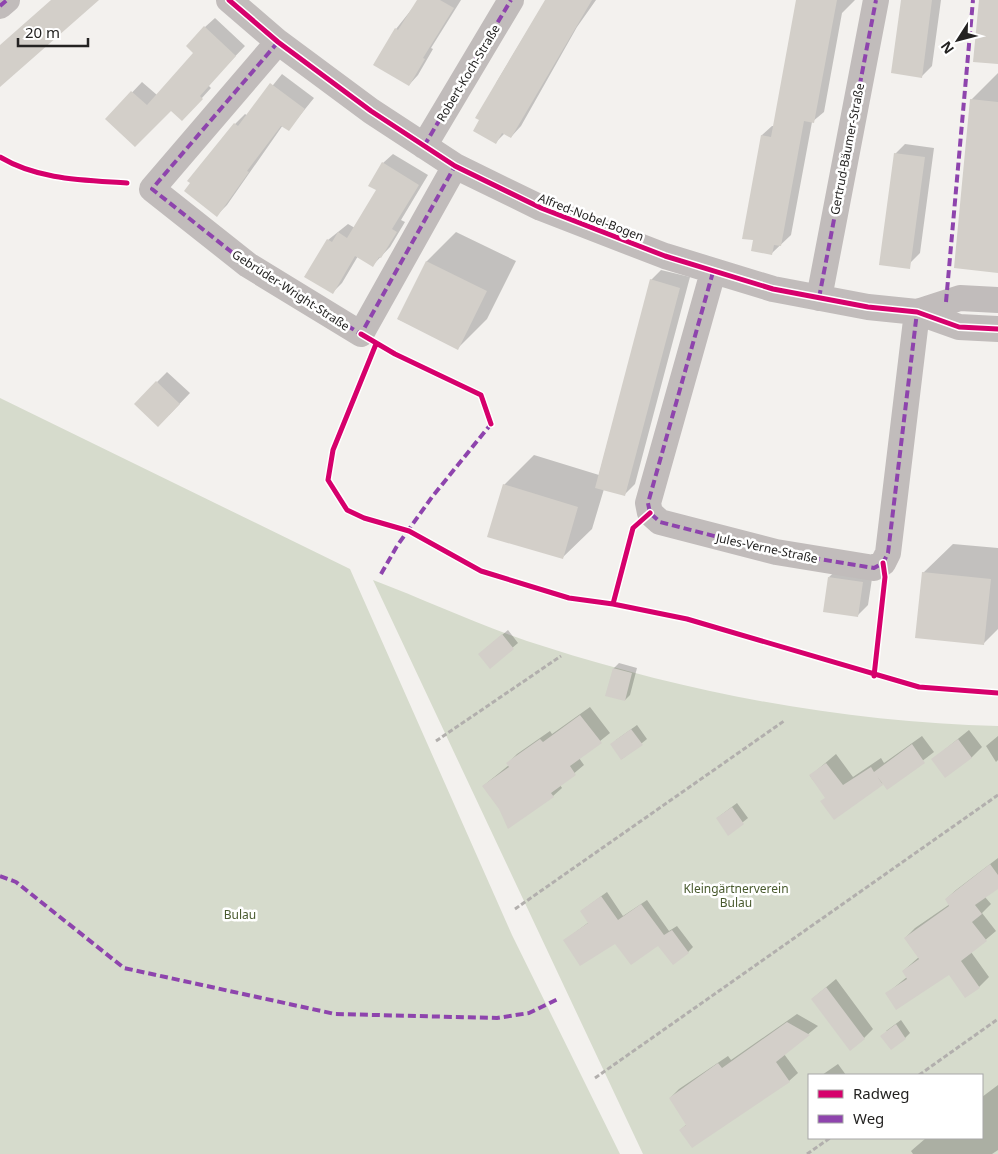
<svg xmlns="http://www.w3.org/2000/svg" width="998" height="1154" font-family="'Noto Sans',sans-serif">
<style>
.green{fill:#d6dbcc;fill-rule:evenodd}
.shadow{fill:#0003}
.building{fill:#d3cfc9}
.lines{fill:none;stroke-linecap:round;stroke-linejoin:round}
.path{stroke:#b2afad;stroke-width:3;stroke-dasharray:5 2.5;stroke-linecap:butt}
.minor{stroke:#c1bcbb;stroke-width:26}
.quiet{stroke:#8e44ad;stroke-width:4;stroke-dasharray:8 4;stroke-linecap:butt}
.cycleway-casing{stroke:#fff;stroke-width:8}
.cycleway{stroke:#d6006c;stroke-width:5}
.labels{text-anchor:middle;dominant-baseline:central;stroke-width:5;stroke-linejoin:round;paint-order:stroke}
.street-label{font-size:12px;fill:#242322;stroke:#fff}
.park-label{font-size:12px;fill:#495a2e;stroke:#fff}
</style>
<rect width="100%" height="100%" fill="#f3f1ee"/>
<!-- green -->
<path class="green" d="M 0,398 L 350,569 L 512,935 L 620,1154 L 0,1154 Z
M 373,580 C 431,602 487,629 546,647 C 692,694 845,722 998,726 L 998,1154 L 643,1154 ZM 809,1075 L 982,1075 L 982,1138 L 809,1138 Z"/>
<!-- shadow -->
<path class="shadow" d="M 419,0 L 461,0 L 431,48 L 433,49 L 418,75 L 409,85 L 396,29 Z
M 546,0 L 596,0 L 577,27 L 521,126 L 511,137 L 505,133 L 496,142 L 496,83 Z
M 813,0 L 855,0 L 842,13 L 824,112 L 812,122 L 791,235 L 772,253 L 762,135 L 772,126 L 774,126 Z
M 902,0 L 941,0 L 932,66 L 922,76 Z
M 215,18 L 245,46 L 208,85 L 211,88 L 191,110 L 171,109 L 107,119 L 142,82 L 157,95 L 195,53 L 205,27 Z
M 998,73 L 998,271 L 971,100 Z
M 282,74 L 314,98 L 289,129 L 283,125 L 227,205 L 217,215 L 235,124 L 245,114 L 248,116 Z
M 905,144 L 934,148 L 920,253 L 910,263 L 895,154 Z
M 393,154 L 428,175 L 401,220 L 405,222 L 390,247 L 373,265 L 358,256 L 342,283 L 333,292 L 328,240 L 348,224 L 355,228 L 377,190 L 383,163 Z
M 456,232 L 516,261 L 487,319 L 458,348 L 398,319 L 427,261 Z
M 661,270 L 690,277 L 635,484 L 625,494 L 604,489 L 592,529 L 562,558 L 504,485 L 534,455 L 599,475 L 651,280 Z
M 167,372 L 190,393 L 169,415 L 157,382 Z
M 953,544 L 998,548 L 998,629 L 983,644 L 923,573 Z
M 840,567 L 873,572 L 868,605 L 857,616 L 829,577 Z
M 508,630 L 518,643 L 490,667 L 485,649 Z
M 619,663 L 637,668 L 630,695 L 625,700 L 607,695 L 614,668 Z
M 590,707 L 610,733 L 579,758 L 584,765 L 560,785 L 562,788 L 553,796 L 500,809 L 483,786 L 509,765 L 508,763 L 517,754 L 550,731 L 552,734 Z
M 637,725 L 647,739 L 622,759 L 616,740 Z
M 969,730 L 982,747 L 971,758 L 933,759 Z
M 922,736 L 934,752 L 887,788 L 884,783 L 826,797 L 810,776 L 836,754 L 853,777 L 881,758 L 884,763 Z
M 998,736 L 998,760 L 996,762 L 986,746 Z
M 737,803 L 748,818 L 728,834 L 717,818 Z
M 998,858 L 998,887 L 985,897 L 991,904 L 982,913 L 996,931 L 971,952 L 989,977 L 979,987 L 949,974 L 886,994 L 907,977 L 903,971 L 919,957 L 905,938 L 915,928 L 950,904 L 946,899 L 956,890 Z
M 607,892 L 623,916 L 647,900 L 669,931 L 677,926 L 693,947 L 688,952 L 658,944 L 565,940 L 589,922 L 581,911 Z
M 836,979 L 873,1029 L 864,1038 L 812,999 Z
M 797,1014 L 818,1026 L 784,1054 L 798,1073 L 789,1081 L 680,1130 L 687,1124 L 670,1098 L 679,1089 L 728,1056 L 731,1060 Z
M 901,1020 L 910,1033 L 905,1038 L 886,1031 Z
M 838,1064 L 846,1075 L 822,1075 Z
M 998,1085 L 998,1150 L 992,1154 L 913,1154 L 911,1151 L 926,1138 L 982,1138 L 982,1097 Z"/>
<!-- building -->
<path class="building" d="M 51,0 L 99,0 L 0,87 L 0,45 Z
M 417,0 L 440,0 L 454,8 L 423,58 L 425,59 L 409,86 L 373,65 L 395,28 L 398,30 Z
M 545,0 L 592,0 L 511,138 L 502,133 L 496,144 L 473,131 L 479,120 L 475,118 Z
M 796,0 L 837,0 L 814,123 L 804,121 L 781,246 L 774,245 L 772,255 L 751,251 L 753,240 L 742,239 L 761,135 L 771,137 Z
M 901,0 L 932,0 L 922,78 L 891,73 Z
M 979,0 L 998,0 L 998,64 L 973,62 Z
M 204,26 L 236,56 L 200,96 L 203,99 L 182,121 L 171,111 L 135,147 L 105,119 L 131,91 L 147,105 L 193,53 L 186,46 Z
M 270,83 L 305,109 L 289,131 L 281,126 L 247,171 L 249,172 L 217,217 L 184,191 L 190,183 L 187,181 L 234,123 L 238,126 Z
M 970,99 L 998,102 L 998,273 L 954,268 Z
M 894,153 L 925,157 L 910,269 L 879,265 Z
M 382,162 L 419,185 L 392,229 L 397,232 L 381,258 L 379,257 L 373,267 L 355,256 L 333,294 L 304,277 L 327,239 L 332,242 L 338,232 L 347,238 L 376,190 L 368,186 Z
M 426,261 L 487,291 L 458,350 L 397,319 Z
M 650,279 L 680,288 L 625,496 L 595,488 Z
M 156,381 L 180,404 L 158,427 L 134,404 Z
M 503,484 L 578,507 L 563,559 L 487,537 Z
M 922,572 L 991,579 L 984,645 L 915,638 Z
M 828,577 L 863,582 L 858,617 L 823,612 Z
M 502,634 L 514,649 L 490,669 L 478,654 Z
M 613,668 L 632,673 L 625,701 L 605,696 Z
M 580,715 L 602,743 L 570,766 L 576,775 L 551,793 L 554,797 L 508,829 L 499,809 L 482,786 L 509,767 L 506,763 L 540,739 L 543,742 Z
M 631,729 L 643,745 L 621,760 L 610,744 Z
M 958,739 L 972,758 L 945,778 L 931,759 Z
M 912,744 L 925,763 L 887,790 L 877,776 L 883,785 L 834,820 L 820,801 L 825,798 L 809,775 L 826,763 L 843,785 L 871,767 L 874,772 Z
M 732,807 L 744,824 L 728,836 L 716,818 Z
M 990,864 L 998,875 L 998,889 L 975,905 L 982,914 L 972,922 L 987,941 L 961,961 L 980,988 L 965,998 L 949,975 L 896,1010 L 885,993 L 907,979 L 902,971 L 919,959 L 904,938 L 949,906 L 945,899 Z
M 601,896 L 618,920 L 641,904 L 664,935 L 672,930 L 689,953 L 673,965 L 658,946 L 631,965 L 615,944 L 580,966 L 563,940 L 588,923 L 580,911 Z
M 826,987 L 865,1039 L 850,1051 L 811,999 Z
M 787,1022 L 810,1035 L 776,1062 L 790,1082 L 692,1148 L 679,1130 L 686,1125 L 669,1098 L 718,1063 L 722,1068 Z
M 896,1024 L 906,1039 L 891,1050 L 880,1036 Z"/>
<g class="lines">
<!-- path -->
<path class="path" d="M 436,741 L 561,656
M 515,909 L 784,721
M 919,1075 L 998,1019
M 595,1078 L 998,795
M 807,1154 L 830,1138"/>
<!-- minor -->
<path class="minor" d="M 229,0 L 278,42 L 371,111 L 455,166 L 541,208 L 665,256 L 773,289 L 868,307 L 917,312 L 959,327 L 998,329
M 0,6 L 7,0
M 278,42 L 152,189 L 248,265 L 361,334 L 455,166
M 424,146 L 511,0
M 713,272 L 648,503 L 650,513 L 660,522 L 776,552 L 874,568 L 883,563 L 888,553 L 917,312
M 819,298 L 876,0
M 917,312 L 960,298 L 998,300"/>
<!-- quiet -->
<path class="quiet" d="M 0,6 L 7,0
M 278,42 L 152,189 L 248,265 L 361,334 L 455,166
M 424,146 L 511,0
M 713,272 L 648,503 L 650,513 L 660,522 L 776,552 L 874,568 L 883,563 L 888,553 L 917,312
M 819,298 L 876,0
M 946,302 L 973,0
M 381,574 L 397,546 L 432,497 L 491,424 L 489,420
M 0,876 L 16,882 L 124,968 L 335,1014 L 497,1018 L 529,1013 L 558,999"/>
<!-- cycleway casing -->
<g class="cycleway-casing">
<path id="cycleway" d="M 229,0 L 278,42 L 371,111 L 455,166 L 541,208 L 665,256 L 773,289 L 868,307 L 917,312 L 959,327 L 998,329
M 0,157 C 38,180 84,180 127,183
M 361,334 L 395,354 L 481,395 L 491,424
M 376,344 L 333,450 L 328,480 L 347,510 L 364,518 L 409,531 L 481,571 L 569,598 L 613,604 L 687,619 L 919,687 L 998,693
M 613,604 L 633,528 L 650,513
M 874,676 L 885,577 L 883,563"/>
</g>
<!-- cycleway -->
<use href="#cycleway" class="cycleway"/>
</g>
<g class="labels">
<!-- street labels -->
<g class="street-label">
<text transform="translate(468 73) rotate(-59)">Robert-Koch-Straße</text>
<text transform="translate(847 149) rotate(-79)">Gertrud-Bäumer-Straße</text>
<text transform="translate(591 217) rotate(21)">Alfred-Nobel-Bogen</text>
<text transform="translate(291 290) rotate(33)">Gebrüder-Wright-Straße</text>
<text transform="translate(767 548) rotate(12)">Jules-Verne-Straße</text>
</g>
<!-- park labels -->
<g class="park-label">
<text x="736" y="888">Kleingärtnerverein<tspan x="736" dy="14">Bulau</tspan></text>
<text x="240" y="914">Bulau</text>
</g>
</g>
<!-- legend -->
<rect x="808" y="1074" width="175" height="65" fill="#ffffff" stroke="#a7a7a7"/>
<rect x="818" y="1090" width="25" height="8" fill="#d6006c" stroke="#a7a7a7"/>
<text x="853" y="1099" font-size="15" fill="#242322">Radweg</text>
<rect x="818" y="1115" width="25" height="8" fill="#8e44ad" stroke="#a7a7a7"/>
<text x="853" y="1124" font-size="15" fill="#242322">Weg</text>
<!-- north arrow -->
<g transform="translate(958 40) rotate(234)" stroke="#ffffff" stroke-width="4" paint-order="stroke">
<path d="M0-4L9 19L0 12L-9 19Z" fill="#242322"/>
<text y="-8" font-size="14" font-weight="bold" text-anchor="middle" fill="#242322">N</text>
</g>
<!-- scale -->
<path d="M18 38v8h70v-8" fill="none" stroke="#242322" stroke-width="2.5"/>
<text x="25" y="38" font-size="15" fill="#242322" stroke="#ffffff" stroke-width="4" paint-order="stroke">20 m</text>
</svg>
